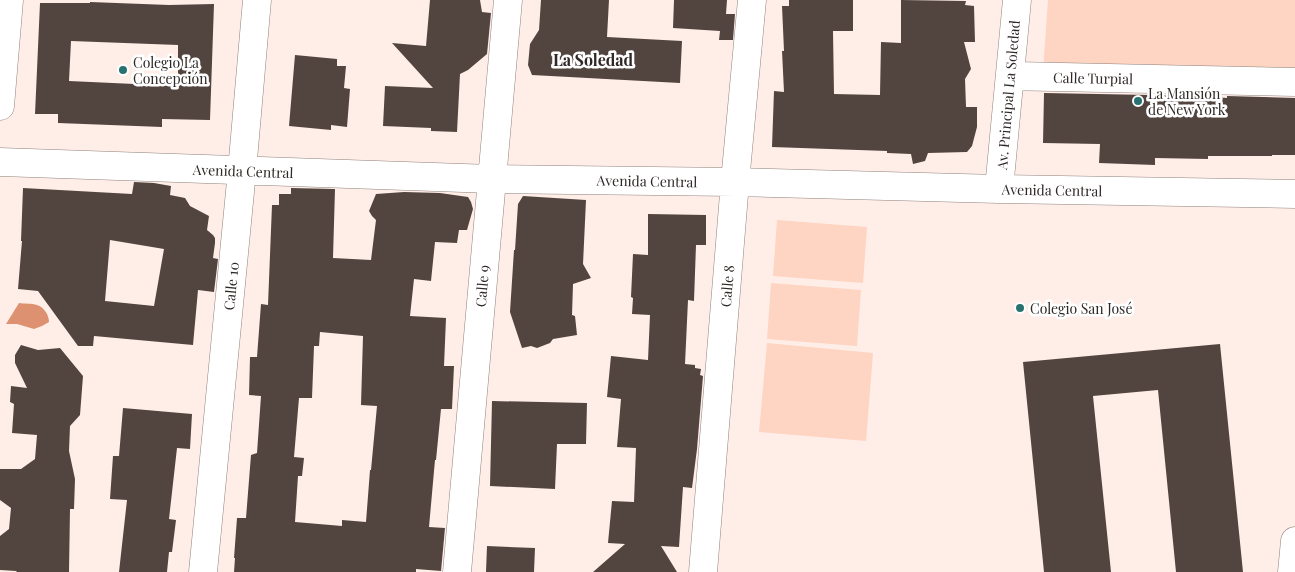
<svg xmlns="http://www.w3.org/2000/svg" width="1295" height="572" font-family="'Playfair Display',serif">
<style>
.green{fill:#fed4c2}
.water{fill:#de9171}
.building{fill:#52453f;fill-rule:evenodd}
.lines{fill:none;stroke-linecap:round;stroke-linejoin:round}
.minor-casing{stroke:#90827c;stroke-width:29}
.minor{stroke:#fff;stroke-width:28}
.poi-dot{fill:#277271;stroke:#fff;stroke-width:2}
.labels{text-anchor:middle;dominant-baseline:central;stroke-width:5;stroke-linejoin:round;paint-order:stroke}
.poi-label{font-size:14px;fill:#2e2826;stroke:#fff;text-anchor:start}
.street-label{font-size:14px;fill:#2e2826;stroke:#fff}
.quarter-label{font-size:16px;font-weight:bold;fill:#2e2826;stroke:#fff}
</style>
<rect width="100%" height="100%" fill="#ffeee8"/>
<!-- green -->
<path class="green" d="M 1048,0 L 1295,0 L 1295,79 L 1043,71 Z
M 777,220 L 867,227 L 863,283 L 773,276 Z
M 771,283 L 861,290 L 857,346 L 767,339 Z
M 767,343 L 873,353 L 866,441 L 759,432 Z"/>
<!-- water -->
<path class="water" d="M 19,303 C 24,304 32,303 37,305 C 44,307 49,315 49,322 L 42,326 L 34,329 L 17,324 L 6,324 Z"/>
<!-- building -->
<path class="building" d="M 430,0 L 480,0 L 482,12 L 491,13 L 487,54 L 468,70 L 460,74 L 457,132 L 431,131 L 431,128 L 383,126 L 385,86 L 433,88 L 392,43 L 426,46 Z
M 541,0 L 609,0 L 607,37 L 682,41 L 680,83 L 532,75 L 528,65 L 530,44 L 539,30 Z
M 674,0 L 727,0 L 726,14 L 735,14 L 733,40 L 719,40 L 720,31 L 673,28 Z
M 789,0 L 853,0 L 853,31 L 833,31 L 834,94 L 880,95 L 881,42 L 901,43 L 901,0 L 966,1 L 965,5 L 974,6 L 975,42 L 964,42 L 971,69 L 965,79 L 966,107 L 977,107 L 977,127 L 972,146 L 967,152 L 928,153 L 925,161 L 913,164 L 911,154 L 887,153 L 887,151 L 772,147 L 774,91 L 784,92 L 782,51 L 784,51 L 782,6 L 789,6 Z
M 90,2 L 169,5 L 214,4 L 210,120 L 162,119 L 162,127 L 58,123 L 58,114 L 35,114 L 40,3 L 90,3 ZM 71,41 L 178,45 L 178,86 L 69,81 Z
M 295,55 L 337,59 L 337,66 L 346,66 L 344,88 L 350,89 L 347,127 L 331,125 L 331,130 L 289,126 Z
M 1044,93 L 1203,96 L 1227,98 L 1227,96 L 1295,98 L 1295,155 L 1272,155 L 1272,156 L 1208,156 L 1208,159 L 1155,158 L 1155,165 L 1099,163 L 1100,144 L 1043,143 Z
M 134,182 L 154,183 L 171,186 L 170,195 L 185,198 L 190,206 L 209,216 L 207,230 L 213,235 L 215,238 L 215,243 L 213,258 L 218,259 L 214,292 L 198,290 L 193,345 L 94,336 L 93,346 L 78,346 L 38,291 L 18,289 L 22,241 L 21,241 L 23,188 L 132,194 ZM 110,240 L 164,249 L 154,306 L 105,301 Z
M 291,188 L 335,189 L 333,258 L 371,260 L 376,220 L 372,216 L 369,211 L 376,194 L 404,192 L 440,193 L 468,197 L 471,202 L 473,209 L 467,230 L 459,230 L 457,243 L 435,242 L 431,281 L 414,279 L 410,316 L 446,318 L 444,366 L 454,366 L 452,409 L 441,409 L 436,460 L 435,460 L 429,527 L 445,528 L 441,571 L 416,569 L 416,572 L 234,572 L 235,558 L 234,558 L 237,518 L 246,518 L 251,455 L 257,453 L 261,396 L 249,395 L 250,357 L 257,357 L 261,304 L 268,305 L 272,205 L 279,205 L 279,194 L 291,194 ZM 320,332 L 363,336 L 361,405 L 377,406 L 371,470 L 370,470 L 366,522 L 342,520 L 342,526 L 295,522 L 298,476 L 302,476 L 304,458 L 294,457 L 299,398 L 312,398 L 314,346 L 319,346 Z
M 523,196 L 586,200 L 583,264 L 591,278 L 573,284 L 572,315 L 575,316 L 577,335 L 553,339 L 550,343 L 537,348 L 531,346 L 522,348 L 510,312 L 514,250 L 515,250 L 518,204 Z
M 648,214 L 706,215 L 706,245 L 696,245 L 694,301 L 688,300 L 685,364 L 695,365 L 695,368 L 701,369 L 700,375 L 703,376 L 697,449 L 692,488 L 683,487 L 679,547 L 661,546 L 677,572 L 593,572 L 625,544 L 608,543 L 612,501 L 634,502 L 636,448 L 617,447 L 621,399 L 607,397 L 611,356 L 648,360 L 650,315 L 632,314 L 633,298 L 631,297 L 633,254 L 648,255 Z
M 1220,344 L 1243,572 L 1176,572 L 1158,390 L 1093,396 L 1111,572 L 1044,572 L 1023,362 Z
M 21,345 L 38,350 L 60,348 L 83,376 L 80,415 L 70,426 L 69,451 L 75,479 L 74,509 L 70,509 L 69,572 L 17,572 L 16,571 L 0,570 L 0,536 L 9,529 L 11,508 L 0,500 L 0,469 L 21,469 L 35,459 L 37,435 L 12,433 L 14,404 L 10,402 L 11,386 L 27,388 L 15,363 L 15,355 Z
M 492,401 L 587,403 L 586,444 L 557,444 L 555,489 L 490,486 Z
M 123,408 L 192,414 L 190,449 L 177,448 L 169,519 L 176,520 L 172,552 L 169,552 L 167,572 L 119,572 L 127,500 L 110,499 L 113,456 L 119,456 Z
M 487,546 L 535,548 L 534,572 L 486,572 Z"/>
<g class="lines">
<!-- minor casing -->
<g class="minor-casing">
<path id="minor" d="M 1010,76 L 1295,82
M 0,106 L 9,0
M 0,162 L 492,179 L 735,182 L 999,189 L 1295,194
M 999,189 L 1017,0
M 203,572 L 242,171 L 257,0
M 457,572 L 508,0
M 703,572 L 735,182 L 752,0
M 1292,572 L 1295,541"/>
</g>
<!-- minor -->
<use href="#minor" class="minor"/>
</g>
<!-- markers -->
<g class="poi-dot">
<circle cx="123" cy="70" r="5"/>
<circle cx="1138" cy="101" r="5"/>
<circle cx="1020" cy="308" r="5"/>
</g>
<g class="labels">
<!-- poi labels -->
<g class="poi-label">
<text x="133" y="62">Colegio La<tspan x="133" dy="16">Concepción</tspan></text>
<text x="1148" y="93">La Mansión<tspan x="1148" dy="16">de New York</tspan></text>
<text x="1030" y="308">Colegio San José</text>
</g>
<!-- street labels -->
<g class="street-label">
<text transform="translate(1093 78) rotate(1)">Calle Turpial</text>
<text transform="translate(1008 95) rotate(-85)">Av. Principal La Soledad</text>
<text transform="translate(243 171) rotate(2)">Avenida Central</text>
<text transform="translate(647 181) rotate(1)">Avenida Central</text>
<text transform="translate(1052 190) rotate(1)">Avenida Central</text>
<text transform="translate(231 286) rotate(-84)">Calle 10</text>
<text transform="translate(482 286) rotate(-85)">Calle 9</text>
<text transform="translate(727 286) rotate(-85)">Calle 8</text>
</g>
<!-- quarter labels -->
<g class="quarter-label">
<text x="593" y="59">La Soledad</text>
</g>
</g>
</svg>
